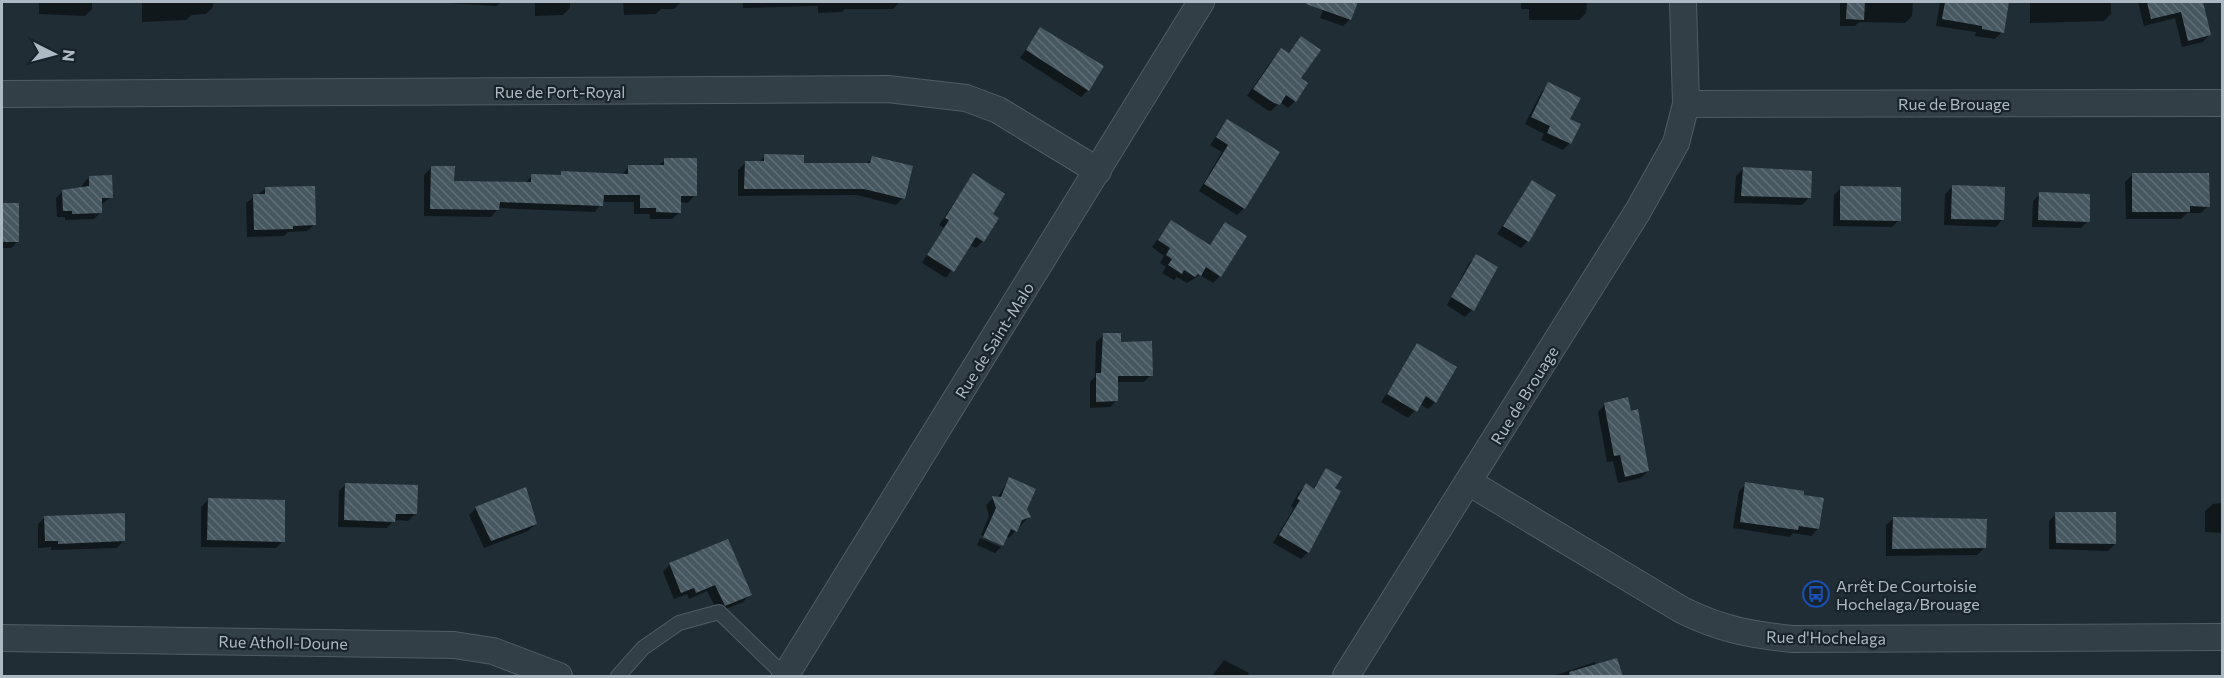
<svg xmlns="http://www.w3.org/2000/svg" width="2224" height="678" font-family="Commissioner,sans-serif">
<style>
.shadow{fill:#0007}
.building{fill:url(#building-back-hatch)}
.lines{fill:none;stroke-linecap:round;stroke-linejoin:round}
.service-casing{stroke:#515c64;stroke-width:16}
.minor-casing{stroke:#515c64;stroke-width:28}
.service{stroke:#333f46;stroke-width:14}
.minor{stroke:#333f46;stroke-width:26}
.labels{text-anchor:middle;dominant-baseline:central;stroke-width:4.5;stroke-linejoin:round;paint-order:stroke}
.street-label{font-size:16px;fill:#adbac3;stroke:#19232a}
.poi-label{font-size:16px;fill:#adbac3;stroke:#19232a;text-anchor:start}
</style>
<defs>
<pattern id="building-back-hatch" width="6" height="6" patternUnits="userSpaceOnUse" patternTransform="scale(1.5)"><rect width="6" height="6" fill="#485861"/><path d="M-1 5l2 2M0 0l6 6M5-1l2 2" fill="none" stroke="#606e76"/></pattern>
</defs>
<rect width="100%" height="100%" fill="#202d35"/>
<!-- shadow -->
<path class="shadow" d="M 39,2 L 92,2 L 92,9 L 85,16 L 39,14 Z
M 142,2 L 213,2 L 213,7 L 206,14 L 192,15 L 186,20 L 142,22 Z
M 431,2 L 501,2 L 496,6 Z
M 535,2 L 586,2 L 570,3 L 570,8 L 563,15 L 535,16 Z
M 623,2 L 681,2 L 674,9 L 661,9 L 656,14 L 624,15 Z
M 743,2 L 900,2 L 893,9 L 845,9 L 842,12 L 818,13 L 818,6 L 743,8 Z
M 1326,2 L 1355,2 L 1350,19 L 1343,26 L 1320,18 Z
M 1521,2 L 1587,2 L 1586,13 L 1579,20 L 1529,20 L 1529,9 L 1521,9 Z
M 1840,2 L 1913,2 L 1912,16 L 1905,23 L 1859,22 L 1855,26 L 1840,26 Z
M 1940,2 L 2007,2 L 2002,32 L 1995,39 L 1975,36 L 1976,32 L 1936,26 Z
M 2030,2 L 2111,2 L 2111,14 L 2104,21 L 2030,23 Z
M 2138,2 L 2202,2 L 2210,34 L 2203,42 L 2182,47 L 2175,18 L 2144,26 Z
M 1040,29 L 1088,90 L 1081,97 L 1020,58 Z
M 1301,38 L 1295,101 L 1288,108 L 1280,102 L 1271,111 L 1267,110 L 1247,96 L 1274,57 L 1281,50 L 1288,54 Z
M 1549,84 L 1570,143 L 1563,150 L 1541,140 L 1544,134 L 1525,124 L 1542,91 Z
M 1227,121 L 1244,208 L 1237,215 L 1199,191 L 1222,152 L 1210,145 Z
M 765,156 L 802,164 L 866,164 L 872,158 L 903,198 L 896,205 L 857,195 L 738,196 L 738,170 L 745,163 L 758,163 Z
M 665,160 L 695,195 L 688,203 L 680,202 L 680,212 L 672,219 L 650,219 L 650,214 L 634,214 L 634,202 L 602,202 L 595,212 L 499,208 L 491,217 L 424,216 L 424,175 L 431,168 L 453,182 L 524,184 L 532,176 L 558,177 L 562,173 L 622,175 L 629,166 L 658,166 Z
M 1743,169 L 1809,198 L 1802,205 L 1734,203 L 1736,176 Z
M 973,175 L 990,214 L 997,218 L 983,241 L 976,248 L 970,245 L 946,278 L 922,263 L 944,228 L 939,225 Z
M 2132,175 L 2208,206 L 2201,213 L 2187,213 L 2181,219 L 2126,219 L 2125,182 Z
M 89,177 L 111,197 L 101,205 L 101,212 L 94,219 L 65,220 L 65,217 L 57,217 L 56,198 L 63,191 L 82,188 L 82,185 Z
M 1532,182 L 1528,241 L 1521,248 L 1497,234 Z
M 1952,187 L 2003,219 L 1996,227 L 1944,225 L 1945,194 Z
M 1841,188 L 1899,220 L 1892,227 L 1833,226 L 1834,195 Z
M 265,189 L 315,224 L 307,231 L 288,232 L 284,236 L 247,237 L 246,203 Z
M 2040,194 L 2088,221 L 2081,228 L 2032,227 L 2033,201 Z
M 2,205 L 17,205 L 18,241 L 11,248 L 2,248 Z
M 1171,221 L 1209,246 L 1225,224 L 1220,276 L 1213,283 L 1200,275 L 1187,283 L 1177,277 L 1174,280 L 1162,273 L 1166,267 L 1160,263 L 1164,256 L 1152,247 Z
M 1476,256 L 1496,268 L 1472,310 L 1465,317 L 1447,305 L 1469,263 Z
M 1104,335 L 1119,343 L 1151,375 L 1144,382 L 1117,382 L 1117,400 L 1110,407 L 1090,408 L 1090,382 L 1095,377 L 1096,342 Z
M 1418,345 L 1435,402 L 1428,409 L 1420,404 L 1408,418 L 1381,402 Z
M 1605,404 L 1629,412 L 1637,411 L 1648,471 L 1641,478 L 1618,483 L 1613,461 L 1607,462 L 1598,412 Z
M 1327,470 L 1333,488 L 1308,552 L 1301,559 L 1273,543 L 1294,508 L 1291,506 L 1299,492 L 1306,485 L 1313,489 Z
M 1010,479 L 1029,517 L 1009,538 L 1006,537 L 1001,546 L 1001,544 L 981,535 L 989,516 L 986,505 L 993,498 L 997,498 Z
M 346,484 L 415,514 L 408,521 L 394,520 L 387,528 L 338,527 L 339,491 Z
M 1746,484 L 1818,529 L 1811,536 L 1793,533 L 1790,537 L 1733,528 L 1739,491 Z
M 208,500 L 283,541 L 276,548 L 201,547 L 201,507 Z
M 2222,503 L 2222,533 L 2205,532 L 2205,511 L 2213,504 Z
M 476,508 L 536,524 L 528,531 L 484,548 L 469,515 Z
M 2056,514 L 2115,544 L 2108,551 L 2049,549 L 2049,521 Z
M 45,517 L 124,540 L 117,548 L 51,550 L 51,547 L 38,548 L 38,524 Z
M 1894,518 L 1984,548 L 1977,555 L 1886,556 L 1886,525 Z
M 980,538 L 1001,547 L 995,553 L 977,545 Z
M 670,564 L 750,595 L 743,602 L 718,612 L 707,591 L 689,599 L 687,594 L 674,599 L 663,572 Z
M 1616,659 L 1621,676 L 1553,676 L 1595,662 L 1596,666 Z
M 1224,660 L 1249,673 L 1247,676 L 1212,676 Z"/>
<!-- building -->
<path class="building" d="M 1307,2 L 1358,2 L 1351,20 L 1306,4 Z
M 1847,2 L 1865,2 L 1864,20 L 1846,19 Z
M 1945,2 L 2009,2 L 2004,33 L 1982,29 L 1982,26 L 1942,19 Z
M 2147,2 L 2203,2 L 2211,35 L 2188,41 L 2181,12 L 2151,19 Z
M 1040,27 L 1104,66 L 1089,91 L 1026,50 Z
M 1301,36 L 1321,50 L 1301,78 L 1308,83 L 1296,102 L 1286,95 L 1280,105 L 1274,103 L 1253,89 L 1281,48 L 1289,53 Z
M 1548,82 L 1581,98 L 1570,119 L 1581,124 L 1571,144 L 1547,133 L 1550,126 L 1531,117 Z
M 1227,119 L 1280,152 L 1245,209 L 1204,184 L 1228,145 L 1216,137 Z
M 764,154 L 804,155 L 804,163 L 870,163 L 872,156 L 913,166 L 905,199 L 864,189 L 744,189 L 745,161 L 764,161 Z
M 664,158 L 697,158 L 697,196 L 681,196 L 681,213 L 656,212 L 656,208 L 640,208 L 640,195 L 604,195 L 603,206 L 500,202 L 499,210 L 430,209 L 431,166 L 455,166 L 454,181 L 531,182 L 531,174 L 561,175 L 561,171 L 628,174 L 628,165 L 664,165 Z
M 1743,167 L 1812,171 L 1811,198 L 1741,196 Z
M 973,173 L 1005,194 L 993,214 L 999,218 L 984,242 L 976,237 L 954,272 L 927,255 L 949,220 L 945,218 Z
M 2132,173 L 2209,173 L 2210,207 L 2190,206 L 2190,212 L 2132,212 Z
M 112,175 L 113,198 L 102,198 L 102,213 L 72,214 L 72,211 L 63,211 L 62,190 L 89,186 L 89,176 Z
M 1532,180 L 1556,195 L 1529,242 L 1503,226 Z
M 1952,185 L 2005,187 L 2004,220 L 1951,219 Z
M 315,186 L 316,225 L 293,226 L 293,229 L 254,230 L 253,194 L 265,194 L 265,187 Z
M 1840,186 L 1901,187 L 1901,221 L 1840,220 Z
M 2039,192 L 2090,194 L 2090,222 L 2038,220 Z
M 2,203 L 19,203 L 19,242 L 2,242 Z
M 1171,220 L 1210,245 L 1225,222 L 1247,236 L 1221,277 L 1206,267 L 1201,276 L 1198,274 L 1195,277 L 1184,270 L 1182,274 L 1168,265 L 1172,259 L 1166,255 L 1170,248 L 1158,240 Z
M 1476,254 L 1498,267 L 1474,311 L 1451,297 Z
M 1103,333 L 1121,333 L 1121,342 L 1152,341 L 1153,376 L 1118,376 L 1118,401 L 1096,402 L 1096,373 L 1101,373 Z
M 1417,343 L 1457,367 L 1436,403 L 1426,396 L 1417,412 L 1387,394 Z
M 1628,397 L 1631,411 L 1638,409 L 1649,471 L 1625,477 L 1620,455 L 1614,456 L 1604,403 Z
M 1326,468 L 1342,477 L 1335,488 L 1341,491 L 1309,553 L 1279,535 L 1300,500 L 1297,499 L 1306,483 L 1314,489 Z
M 1009,477 L 1036,489 L 1027,509 L 1031,517 L 1022,520 L 1017,532 L 1011,529 L 1003,546 L 983,537 L 996,508 L 992,496 L 1001,497 Z
M 1745,482 L 1804,491 L 1804,495 L 1824,498 L 1819,529 L 1799,526 L 1798,530 L 1740,522 Z
M 345,483 L 418,485 L 417,514 L 396,514 L 395,522 L 344,520 Z
M 526,487 L 537,524 L 491,541 L 475,507 Z
M 208,498 L 285,500 L 285,542 L 207,540 Z
M 2055,512 L 2116,512 L 2116,544 L 2056,543 Z
M 125,513 L 125,541 L 58,544 L 58,541 L 45,541 L 44,516 Z
M 1893,517 L 1987,519 L 1986,548 L 1892,549 Z
M 728,539 L 752,595 L 725,606 L 715,585 L 696,593 L 694,588 L 681,593 L 669,563 Z
M 1617,658 L 1623,676 L 1570,676 L 1569,672 Z"/>
<g class="lines">
<!-- service casing -->
<g class="service-casing">
<path id="service" d="M 618,676 L 643,648 L 679,623 L 719,612 L 785,676"/>
</g>
<!-- minor casing -->
<g class="minor-casing">
<path id="minor" d="M 2,94 L 888,89 L 966,98 L 998,110 L 1098,171
M 1686,104 L 2222,103
M 1470,483 L 1682,610 C 1720,629 1751,635 1793,639 L 2222,637
M 2,638 L 454,645 L 493,651 L 559,676
M 785,676 L 1201,2
M 1346,676 L 1638,211 L 1676,143 L 1686,104 L 1683,2"/>
</g>
<!-- service -->
<use href="#service" class="service"/>
<!-- minor -->
<use href="#minor" class="minor"/>
</g>
<!-- icons -->
<defs>
<g id="bus-ring" transform="scale(1.35)"><circle r="9.5" fill="#19232a" stroke="#1a4fb4" stroke-width="1.5"/><path d="M-5-6H5V4H4V6H2V4H-2V6H-4V4H-5ZM-3.5-4V0h7V-4ZM-3.5 1.2v1.5H-2V1.2ZM2 1.2v1.5H3.5V1.2Z" fill="#1a4fb4"/></g>
</defs>
<g fill-rule="evenodd">
<use href="#bus-ring" x="1816" y="594"/>
</g>
<g class="labels">
<!-- street labels -->
<g class="street-label">
<text x="560" y="91">Rue de Port-Royal</text>
<text x="1954" y="103">Rue de Brouage</text>
<text transform="translate(994 340) rotate(-58)">Rue de Saint-Malo</text>
<text transform="translate(1524 395) rotate(-58)">Rue de Brouage</text>
<text transform="translate(1826 637) rotate(1)">Rue d'Hochelaga</text>
<text transform="translate(283 642) rotate(1)">Rue Atholl-Doune</text>
</g>
<!-- poi labels -->
<g class="poi-label">
<text x="1836" y="585">Arrêt De Courtoisie<tspan x="1836" dy="18">Hochelaga/Brouage</tspan></text>
</g>
</g>
<!-- border -->
<rect width="2224" height="678" fill="none" stroke="#adbac3" stroke-width="6"/>
<!-- north arrow -->
<g transform="translate(54 54) rotate(96)" stroke="#19232a" stroke-width="4.5" paint-order="stroke">
<path d="M0-4.5L10 22L0 15L-10 22Z" fill="#adbac3"/>
<text y="-9" font-size="16" font-weight="bold" text-anchor="middle" fill="#adbac3">N</text>
</g>
</svg>
